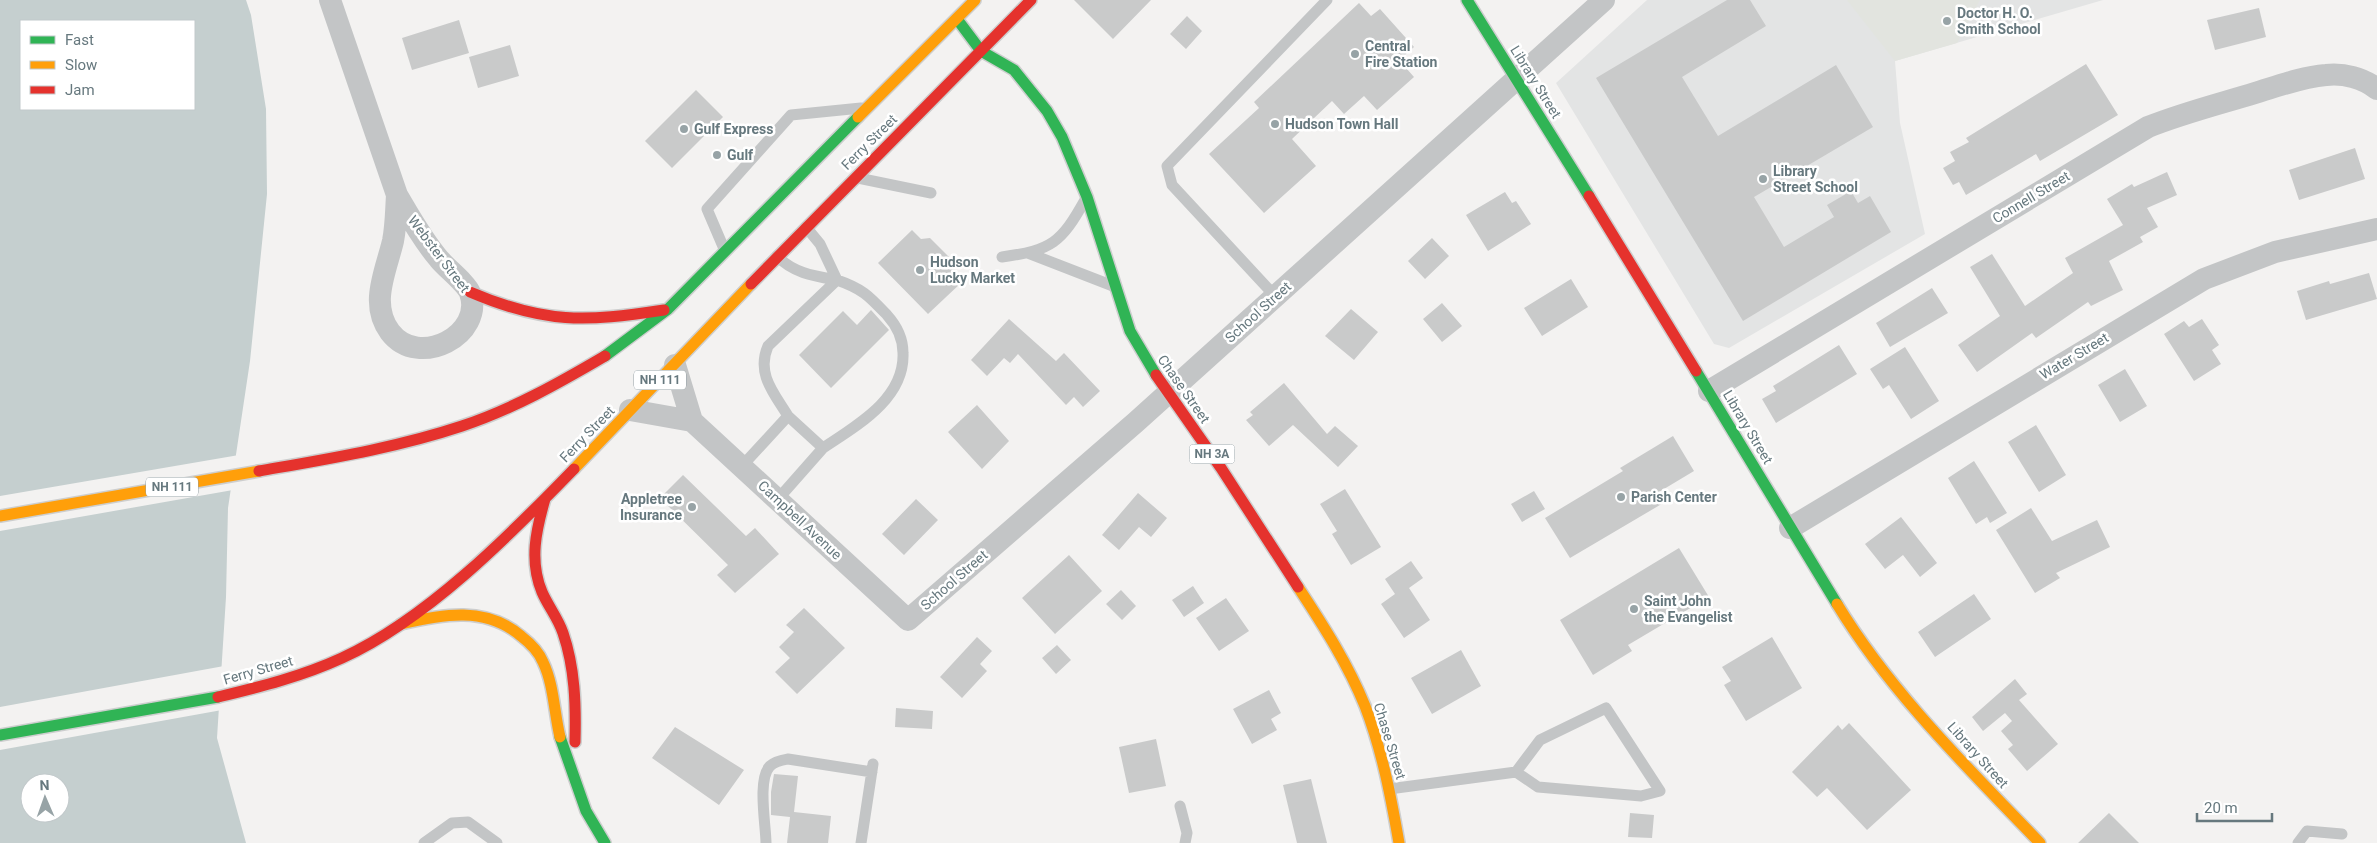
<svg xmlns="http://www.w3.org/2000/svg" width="2377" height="843" font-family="Roboto,sans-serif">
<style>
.built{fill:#e3e4e4}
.green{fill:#e2e4df}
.water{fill:#c5cfcf;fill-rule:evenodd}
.pier{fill:#f3f2f1}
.building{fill:#c9caca}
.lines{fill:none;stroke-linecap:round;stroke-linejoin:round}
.fast-casing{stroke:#cdcece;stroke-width:14}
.slow-casing{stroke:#cdcece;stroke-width:14}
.jam-casing{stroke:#cdcece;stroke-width:14}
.lane{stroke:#c3c5c6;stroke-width:11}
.street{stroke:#c3c5c6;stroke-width:22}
.fast{stroke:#30b455;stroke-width:11}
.slow{stroke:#ff9f0a;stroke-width:11}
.jam{stroke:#e5322d;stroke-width:11}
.poi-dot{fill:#97a3a6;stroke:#fff;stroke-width:2}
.labels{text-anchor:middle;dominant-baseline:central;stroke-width:5;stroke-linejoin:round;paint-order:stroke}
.shield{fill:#fff;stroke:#94a0a5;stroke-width:1}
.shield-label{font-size:12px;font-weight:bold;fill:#66787e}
.poi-label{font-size:14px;font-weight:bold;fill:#66787e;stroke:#fff;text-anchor:start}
.street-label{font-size:14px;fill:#66787e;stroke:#fff}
</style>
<rect width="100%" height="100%" fill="#f3f2f1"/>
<!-- built -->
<path class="built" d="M 1647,0 L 2103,0 L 1895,61 L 1900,123 L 1925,234 L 1729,348 L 1714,344 L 1556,83 Z"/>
<!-- green -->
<path class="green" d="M 1847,0 L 1980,0 L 1957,43 L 1895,61 Z"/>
<!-- water -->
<path class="water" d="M 0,0 L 246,0 L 251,15 L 266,109 L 267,194 L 250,361 L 228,508 L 226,597 L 217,738 L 246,843 L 0,843 ZM 21,21 L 194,21 L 194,109 L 21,109 ZM 30,783 L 60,783 L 60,813 L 30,813 Z"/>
<!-- pier -->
<path class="pier" d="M 239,455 L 233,490 L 0,531 L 0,496 Z
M 224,666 L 222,710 L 0,750 L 0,707 Z"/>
<!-- building -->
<path class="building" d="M 1074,0 L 1151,0 L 1113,39 Z
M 1727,0 L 1750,0 L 1766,26 L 1682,77 L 1718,136 L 1836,65 L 1873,127 L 1754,197 L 1784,247 L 1834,217 L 1827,205 L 1851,191 L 1858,203 L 1870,196 L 1891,232 L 1743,321 L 1596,78 Z
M 1359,3 L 1371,16 L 1380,9 L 1414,47 L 1399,60 L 1414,77 L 1377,110 L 1364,96 L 1344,114 L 1332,101 L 1292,139 L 1316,166 L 1264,213 L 1209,154 L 1259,108 L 1254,102 Z
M 2259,8 L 2266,37 L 2215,50 L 2207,20 Z
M 1187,16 L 1202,31 L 1186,49 L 1170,34 Z
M 459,20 L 469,53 L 412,70 L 402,38 Z
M 510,45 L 519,76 L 478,88 L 469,57 Z
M 2086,64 L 2118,115 L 2040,161 L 2036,154 L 1966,195 L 1959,182 L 1953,185 L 1943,168 L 1955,161 L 1950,152 L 1969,142 L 1966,138 Z
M 696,90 L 723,117 L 672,168 L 645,141 Z
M 2355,148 L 2365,179 L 2299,200 L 2289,170 Z
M 2167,172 L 2177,195 L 2147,208 L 2158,227 L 2140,237 L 2143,242 L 2109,261 L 2123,290 L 2091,306 L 2088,302 L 2036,338 L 2032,333 L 1977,372 L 1958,345 L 2000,316 L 1970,267 L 1992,254 L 2025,306 L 2073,273 L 2065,258 L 2123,225 L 2107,199 L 2132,184 L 2134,187 Z
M 1505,192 L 1512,203 L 1516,201 L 1531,224 L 1488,251 L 1466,215 Z
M 912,230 L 921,239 L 930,238 L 956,264 L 955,275 L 962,282 L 928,314 L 878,263 Z
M 1432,238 L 1449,256 L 1425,279 L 1408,261 Z
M 2369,273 L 2377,299 L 2306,320 L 2297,291 L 2329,281 L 2330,284 Z
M 1571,279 L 1588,307 L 1542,336 L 1524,308 Z
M 1932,288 L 1948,313 L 1890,347 L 1876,323 Z
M 1442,303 L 1462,326 L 1442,342 L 1423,319 Z
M 1351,309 L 1378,332 L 1354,360 L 1325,336 Z
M 871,310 L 889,330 L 831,388 L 799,355 L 843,311 L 857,325 Z
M 1009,319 L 1056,361 L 1064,353 L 1100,391 L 1083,407 L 1074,397 L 1066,405 L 1018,354 L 1010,363 L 1004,358 L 987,376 L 971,360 Z
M 2202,319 L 2219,345 L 2212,350 L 2221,364 L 2194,381 L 2164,334 L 2184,321 L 2189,327 Z
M 1839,345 L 1857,374 L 1776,423 L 1762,399 L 1776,391 L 1773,386 Z
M 1905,347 L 1939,401 L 1911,419 L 1889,385 L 1883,389 L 1870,369 Z
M 2125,369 L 2147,406 L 2120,422 L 2098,385 Z
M 1284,383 L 1327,434 L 1335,426 L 1358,446 L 1338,467 L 1293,425 L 1269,446 L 1246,420 L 1253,415 L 1250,412 Z
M 977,405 L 1009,441 L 982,469 L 948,432 Z
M 2036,425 L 2066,475 L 2039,492 L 2008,442 Z
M 1673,436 L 1694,471 L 1659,492 L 1665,502 L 1570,558 L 1545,518 L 1623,471 L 1620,468 Z
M 1974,461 L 2007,513 L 1990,523 L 1987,517 L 1976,524 L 1948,478 Z
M 683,475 L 746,536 L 755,528 L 779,554 L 735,593 L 717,575 L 728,565 L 660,498 Z
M 1345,489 L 1381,547 L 1351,565 L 1332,534 L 1337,531 L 1320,504 Z
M 1534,491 L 1545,509 L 1522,522 L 1511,504 Z
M 1138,493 L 1167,518 L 1151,537 L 1139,527 L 1119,550 L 1102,535 Z
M 916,499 L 938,520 L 904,555 L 882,534 Z
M 2031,508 L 2052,541 L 2097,520 L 2110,547 L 2056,573 L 2060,578 L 2035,593 L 1996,530 Z
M 1901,517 L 1937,563 L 1920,577 L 1903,555 L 1885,569 L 1865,544 Z
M 1679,548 L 1709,597 L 1628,645 L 1632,651 L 1593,675 L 1560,620 Z
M 1069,555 L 1102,591 L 1055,634 L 1022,598 Z
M 1411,561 L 1423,578 L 1409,588 L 1430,620 L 1404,638 L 1381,604 L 1395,594 L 1385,579 Z
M 1193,586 L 1204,603 L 1184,617 L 1172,600 Z
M 1121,590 L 1136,606 L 1122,620 L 1106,604 Z
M 1974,594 L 1991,619 L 1935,657 L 1918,632 Z
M 1226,598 L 1249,631 L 1219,651 L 1196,618 Z
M 804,608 L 845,648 L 797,694 L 775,672 L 790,658 L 779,647 L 794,632 L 786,625 Z
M 977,637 L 992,651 L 980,664 L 987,671 L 962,698 L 940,677 Z
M 1772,637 L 1802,688 L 1746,721 L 1724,685 L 1731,681 L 1722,667 Z
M 1057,645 L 1071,660 L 1056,674 L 1042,658 Z
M 1461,650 L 1481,686 L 1432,714 L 1411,678 Z
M 2015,679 L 2027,694 L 2019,700 L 2058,744 L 2027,771 L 2008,749 L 2013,745 L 2001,731 L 2012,721 L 2005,713 L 1983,731 L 1972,717 Z
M 1269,690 L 1281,713 L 1271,719 L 1277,730 L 1252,744 L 1233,709 Z
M 896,708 L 933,711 L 932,729 L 895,727 Z
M 1849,723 L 1911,790 L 1867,830 L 1827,788 L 1817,797 L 1792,772 L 1838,725 L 1842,730 Z
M 675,727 L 744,770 L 719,805 L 652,758 Z
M 1156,739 L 1166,786 L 1129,793 L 1119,747 Z
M 774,774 L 798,776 L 794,812 L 831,816 L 828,843 L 787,843 L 790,817 L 771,815 L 771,792 Z
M 1311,779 L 1327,843 L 1297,843 L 1283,785 Z
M 1630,813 L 1654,815 L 1652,838 L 1628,837 Z
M 2109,813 L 2139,843 L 2078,843 Z"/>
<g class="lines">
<!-- fast casing -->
<g class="fast-casing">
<path id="fast" d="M 1467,0 L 1589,196
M 957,19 L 981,51 L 1014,70 L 1047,111 L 1062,137 L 1087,197 L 1130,331 L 1156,375
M 605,356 L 668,309 L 858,117
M 1696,371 L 1837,604
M 0,735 L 218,697
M 560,737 L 586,811 L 605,843"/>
</g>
<!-- slow casing -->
<g class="slow-casing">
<path id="slow" d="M 858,117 L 975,0
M 574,469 L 751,284
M 0,516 L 259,471
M 1298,587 C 1323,625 1348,664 1365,706 C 1382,750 1391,797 1399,843
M 1837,604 C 1891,693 1968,768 2040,843
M 401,624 C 443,614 486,606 521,636 C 530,643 539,652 543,662 C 554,685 554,712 560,737"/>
</g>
<!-- jam casing -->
<g class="jam-casing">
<path id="jam" d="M 1589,196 L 1696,371
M 751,284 L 1031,0
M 470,292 C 545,324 585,322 664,310
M 1156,375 L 1221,468 L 1298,587
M 259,471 C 327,459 396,448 462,426 C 513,409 559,383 605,356
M 545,499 C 536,530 529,561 542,592 C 548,606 558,618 563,633 C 575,668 576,705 575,742
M 218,697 C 260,687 303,676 342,658 C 426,620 510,535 574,469"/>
</g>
<!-- lane -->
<path class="lane" d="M 858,178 L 931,193
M 806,227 L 820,244 L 837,280 C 863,289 869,296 887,315 C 897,326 903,338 903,353 C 905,399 856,426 823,448
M 725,251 L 707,209 L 791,115 L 861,108
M 1028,253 L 1113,286
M 1002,257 C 1052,250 1061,243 1085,200
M 1275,296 L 1172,185 L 1167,166 L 1327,0
M 742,466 L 788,416 C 774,393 756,374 768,346 L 837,280 C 814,276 793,273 777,256
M 778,499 L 823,448 L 788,416
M 1389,789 L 1516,772 L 1538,787 L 1641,796 L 1660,791 L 1606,708 L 1540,740 L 1516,772
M 1180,806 L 1187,833 L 1185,843
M 424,843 L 452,823 L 468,822 L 497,843
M 766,843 C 766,826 757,779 770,766 C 775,761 782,760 788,759 L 872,772
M 861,843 L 873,764
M 2298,843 L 2307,831 L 2342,834"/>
<!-- street -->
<path class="street" d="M 330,0 L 397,195
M 397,195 C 410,217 422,239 439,259 C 446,268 466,283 470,293 C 485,334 419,370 390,332 C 369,304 386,271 393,241 C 396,226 396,210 397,195 Z
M 675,365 L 692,421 L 908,620 L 1136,422 L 1604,0
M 1709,391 L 2148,127 C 2183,113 2219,104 2255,93 C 2278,86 2302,77 2326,75 C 2344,73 2363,78 2377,89
M 630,410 L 692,421
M 1790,528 L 2204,279 L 2275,252 L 2377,229"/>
<!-- fast -->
<use href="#fast" class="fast"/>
<!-- slow -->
<use href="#slow" class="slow"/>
<!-- jam -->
<use href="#jam" class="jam"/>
</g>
<!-- markers -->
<g class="poi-dot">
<circle cx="1947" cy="21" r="5"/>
<circle cx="1355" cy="54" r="5"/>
<circle cx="1275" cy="124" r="5"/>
<circle cx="684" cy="129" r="5"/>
<circle cx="717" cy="155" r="5"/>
<circle cx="1763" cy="179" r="5"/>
<circle cx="920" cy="270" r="5"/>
<circle cx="1621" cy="497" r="5"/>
<circle cx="692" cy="507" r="5"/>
<circle cx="1634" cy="609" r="5"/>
</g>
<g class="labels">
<!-- shield labels -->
<g class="shield">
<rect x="634" y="370.5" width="52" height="19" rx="4"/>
<rect x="1189.5" y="444.5" width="45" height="19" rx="4"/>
<rect x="146" y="477.5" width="52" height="19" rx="4"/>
</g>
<g class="shield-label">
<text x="660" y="380">NH 111</text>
<text x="1212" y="454">NH 3A</text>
<text x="172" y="487">NH 111</text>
</g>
<!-- poi labels -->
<g class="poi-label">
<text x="1957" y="13">Doctor H. O.<tspan x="1957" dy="16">Smith School</tspan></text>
<text x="1365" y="46">Central<tspan x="1365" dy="16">Fire Station</tspan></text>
<text x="1285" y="124">Hudson Town Hall</text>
<text x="694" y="129">Gulf Express</text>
<text x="727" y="155">Gulf</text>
<text x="1773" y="171">Library<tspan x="1773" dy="16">Street School</tspan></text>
<text x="930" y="262">Hudson<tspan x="930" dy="16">Lucky Market</tspan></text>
<text x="1631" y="497">Parish Center</text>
<text x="682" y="499" text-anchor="end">Appletree<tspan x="682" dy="16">Insurance</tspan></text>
<text x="1644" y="601">Saint John<tspan x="1644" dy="16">the Evangelist</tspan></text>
</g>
<!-- street labels -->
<g class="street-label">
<text transform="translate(1536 82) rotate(58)">Library Street</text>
<text transform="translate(869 142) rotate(-45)">Ferry Street</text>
<text transform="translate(2031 197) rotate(-31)">Connell Street</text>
<text transform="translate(439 254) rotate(53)">Webster Street</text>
<text transform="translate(1258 312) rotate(-42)">School Street</text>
<text transform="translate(2074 356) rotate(-31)">Water Street</text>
<text transform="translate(1184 389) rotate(55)">Chase Street</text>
<text transform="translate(1748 427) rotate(59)">Library Street</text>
<text transform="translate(587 434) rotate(-46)">Ferry Street</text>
<text transform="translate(800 520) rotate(43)">Campbell Avenue</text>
<text transform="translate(954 580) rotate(-41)">School Street</text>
<text transform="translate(258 670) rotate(-16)">Ferry Street</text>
<text transform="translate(1390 741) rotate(73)">Chase Street</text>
<text transform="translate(1978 755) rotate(48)">Library Street</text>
</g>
</g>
<!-- legend -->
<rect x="20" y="20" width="175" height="90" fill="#ffffff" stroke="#c2c9cb"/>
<rect x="30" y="36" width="25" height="8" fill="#30b455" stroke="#c2c9cb"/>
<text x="65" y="45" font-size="15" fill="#66787e">Fast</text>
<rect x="30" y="61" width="25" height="8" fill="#ff9f0a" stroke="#c2c9cb"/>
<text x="65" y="70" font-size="15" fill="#66787e">Slow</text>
<rect x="30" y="86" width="25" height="8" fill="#e5322d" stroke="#c2c9cb"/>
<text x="65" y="95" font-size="15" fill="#66787e">Jam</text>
<!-- north arrow -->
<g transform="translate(45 798) rotate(358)"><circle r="24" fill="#ffffff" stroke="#c2c9cb"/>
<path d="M0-4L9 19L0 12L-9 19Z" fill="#97a3a6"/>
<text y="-8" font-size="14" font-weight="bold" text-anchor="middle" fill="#66787e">N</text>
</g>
<!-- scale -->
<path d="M2197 813v8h75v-8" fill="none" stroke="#66787e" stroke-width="2.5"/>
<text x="2204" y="813" font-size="15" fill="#66787e" stroke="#ffffff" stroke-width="4" paint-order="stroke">20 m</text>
</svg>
